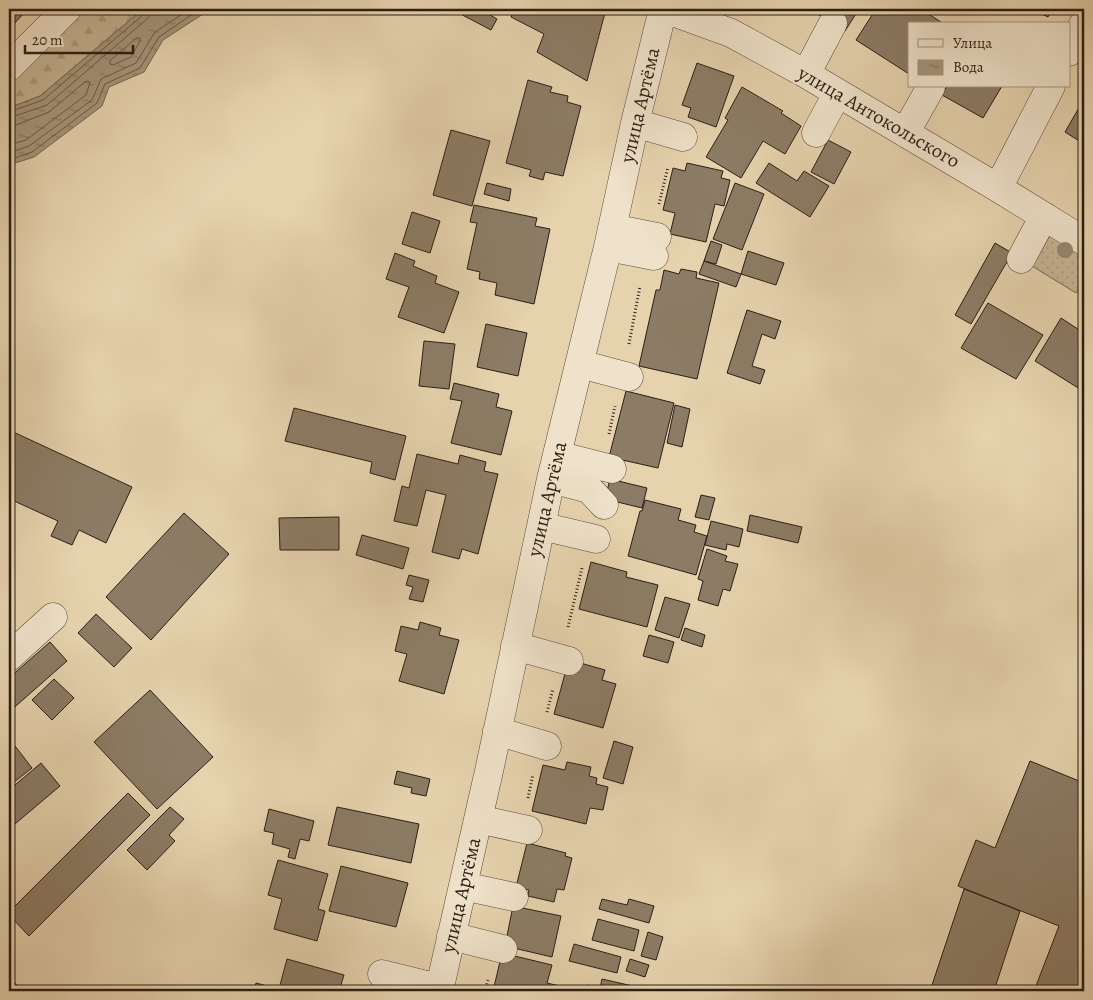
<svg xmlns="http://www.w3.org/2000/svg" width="1093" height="1000" font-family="Alegreya,serif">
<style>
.grass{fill:url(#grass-dots);stroke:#786954}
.forest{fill:url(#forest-firs);stroke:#786954}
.water{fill:url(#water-ripples);stroke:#756552}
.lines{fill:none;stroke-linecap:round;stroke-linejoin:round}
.shore{stroke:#685a48;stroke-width:1}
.building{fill:#8c7c65;stroke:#2b1e15}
.minor-casing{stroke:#5a4b3b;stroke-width:29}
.path{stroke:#2b1e15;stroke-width:3;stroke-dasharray:1 2.5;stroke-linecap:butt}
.minor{stroke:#efe2ca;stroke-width:28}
.tree{fill:#99886f}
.labels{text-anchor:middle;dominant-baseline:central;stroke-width:4.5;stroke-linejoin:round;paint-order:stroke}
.street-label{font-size:20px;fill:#2b1e15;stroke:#efe2ca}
</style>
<defs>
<pattern id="grass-dots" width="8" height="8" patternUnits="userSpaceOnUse" patternTransform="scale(1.25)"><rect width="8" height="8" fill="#c6b494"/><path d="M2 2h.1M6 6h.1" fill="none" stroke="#aa9a7f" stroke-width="1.8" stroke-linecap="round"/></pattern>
<pattern id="forest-firs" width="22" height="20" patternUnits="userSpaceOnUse" patternTransform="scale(1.25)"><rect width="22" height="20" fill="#c6b494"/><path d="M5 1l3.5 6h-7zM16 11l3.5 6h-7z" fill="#aa9a7f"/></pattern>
<pattern id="water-ripples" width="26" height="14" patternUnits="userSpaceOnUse" patternTransform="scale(1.25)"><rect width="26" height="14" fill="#a6957a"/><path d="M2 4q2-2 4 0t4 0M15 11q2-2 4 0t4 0" fill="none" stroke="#877963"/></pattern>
</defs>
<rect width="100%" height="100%" fill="#e6d3ae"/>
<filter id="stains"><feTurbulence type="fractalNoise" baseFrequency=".004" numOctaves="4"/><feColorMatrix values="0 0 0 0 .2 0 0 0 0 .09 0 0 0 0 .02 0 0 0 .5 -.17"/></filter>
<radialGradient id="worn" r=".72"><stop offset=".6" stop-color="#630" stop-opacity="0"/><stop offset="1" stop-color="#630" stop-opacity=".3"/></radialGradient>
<!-- grass -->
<path class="grass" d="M 1052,232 L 1084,252 L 1084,279 L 1076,293 L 1032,266 Z"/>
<!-- forest -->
<path class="forest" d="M 75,9 L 143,9 L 40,96 L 9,108 L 9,75 Z"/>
<!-- water -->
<path class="water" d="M 143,9 L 206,9 L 203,14 L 163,40 L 144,72 L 109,87 L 102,106 L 34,157 L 9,165 L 9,108 L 40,96 Z"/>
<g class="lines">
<!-- shore -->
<path class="shore" d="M 137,38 L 140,38 L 140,41 L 131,57 L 113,65 L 110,64 L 110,61 Z
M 9,112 L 43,100 L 143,15 L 145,9
M 9,118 L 47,105 L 147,19 L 151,14 L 151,9
M 9,126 L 16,125 L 49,112 L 86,81 L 90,82 L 86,95 L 26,140 L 9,145
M 9,153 L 29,146 L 92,100 L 101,79 L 136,63 L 155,32 L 190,9
M 9,160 L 32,152 L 97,103 L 105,84 L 140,68 L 159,37 L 200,9"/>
</g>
<!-- building -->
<path class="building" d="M 9,9 L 28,9 L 9,29 Z
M 451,9 L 487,9 L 485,12 L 497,19 L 491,30 Z
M 514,9 L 606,9 L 587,81 L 537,52 L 544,34 L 511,17 Z
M 810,9 L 859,9 L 845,31 Z
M 876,9 L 921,9 L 944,24 L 909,24 L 909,74 L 856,40 Z
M 1031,9 L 1052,9 L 1048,17 Z
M 697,63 L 734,76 L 716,127 L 688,117 L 691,108 L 682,105 Z
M 528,80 L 552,87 L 550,92 L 568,96 L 567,102 L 581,106 L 563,176 L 545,172 L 543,180 L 529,176 L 531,170 L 506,163 Z
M 947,86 L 1002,86 L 983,118 L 942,95 Z
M 742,87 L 783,111 L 781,113 L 801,126 L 785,154 L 763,141 L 741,178 L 706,157 L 728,120 L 725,118 Z
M 1084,99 L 1084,144 L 1065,132 Z
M 451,130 L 490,141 L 472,206 L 433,195 Z
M 828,140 L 851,152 L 834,184 L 811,172 Z
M 687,163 L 723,171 L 721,178 L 730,180 L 724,206 L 715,204 L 706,242 L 670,234 L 675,213 L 663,210 L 673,168 L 685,171 Z
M 769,163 L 797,181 L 804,171 L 829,186 L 810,217 L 756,183 Z
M 487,183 L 511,189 L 509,201 L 484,194 Z
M 735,183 L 764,194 L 742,250 L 713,239 Z
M 474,205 L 537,218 L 535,226 L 550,229 L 534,304 L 495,295 L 497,283 L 479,279 L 480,272 L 467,269 L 477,223 L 470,222 Z
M 412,212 L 440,221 L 430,253 L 402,244 Z
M 711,241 L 722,245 L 716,264 L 704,261 Z
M 995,243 L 1012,253 L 971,324 L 955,315 Z
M 748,251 L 784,263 L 776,285 L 741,274 Z
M 395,253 L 415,261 L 413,266 L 437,276 L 435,283 L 459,292 L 444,333 L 398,317 L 409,287 L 386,279 Z
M 704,261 L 741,274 L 736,287 L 699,274 Z
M 681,269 L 697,272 L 696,278 L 719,283 L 697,379 L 639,366 L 656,290 L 660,290 L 664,270 L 679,274 Z
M 988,303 L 1043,335 L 1016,379 L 961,348 Z
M 747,310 L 781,321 L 775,339 L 762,334 L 752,366 L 765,370 L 760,384 L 727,373 Z
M 1061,318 L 1084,333 L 1084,388 L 1083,391 L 1035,361 Z
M 486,324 L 527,333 L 518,376 L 477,367 Z
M 424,341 L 455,344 L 449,389 L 419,386 Z
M 454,383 L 499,394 L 496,407 L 512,411 L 501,455 L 451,443 L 462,401 L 450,399 Z
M 626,391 L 674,403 L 658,468 L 609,457 Z
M 675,405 L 690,409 L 682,447 L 667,443 Z
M 294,408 L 406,436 L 395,480 L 370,473 L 372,462 L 285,441 Z
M 9,430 L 132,487 L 106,543 L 79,530 L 72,545 L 51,536 L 58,521 L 12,500 L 9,507 Z
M 417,454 L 458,464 L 460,455 L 486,462 L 484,471 L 498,474 L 478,554 L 462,549 L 459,559 L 432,552 L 446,495 L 426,490 L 417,526 L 394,521 L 402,486 L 409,488 Z
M 610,479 L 647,488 L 642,508 L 605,499 Z
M 701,495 L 715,498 L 709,520 L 695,517 Z
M 645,500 L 681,509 L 678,520 L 696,525 L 694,532 L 707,536 L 696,575 L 628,556 L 640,511 L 642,511 Z
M 184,513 L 229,554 L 151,640 L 106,597 Z
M 750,515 L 802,527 L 798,543 L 747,531 Z
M 339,517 L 339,550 L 280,550 L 279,518 Z
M 711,521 L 743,529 L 739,547 L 727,544 L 726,550 L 705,545 Z
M 362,535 L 409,548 L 403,569 L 356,555 Z
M 707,549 L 727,556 L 725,561 L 738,564 L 730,591 L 723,589 L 718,606 L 698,600 L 703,581 L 698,579 Z
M 591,562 L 627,572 L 626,577 L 658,585 L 647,627 L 579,609 Z
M 409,575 L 429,580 L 423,602 L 409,599 L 413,587 L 406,585 Z
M 665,597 L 690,604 L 679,638 L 655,630 Z
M 96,614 L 132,648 L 114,667 L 78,633 Z
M 420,622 L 441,628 L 439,635 L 459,640 L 444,694 L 399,681 L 407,654 L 395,651 L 401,626 L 418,630 Z
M 685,628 L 705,635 L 702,647 L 681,640 Z
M 649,635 L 674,642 L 668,663 L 643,656 Z
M 50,642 L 67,661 L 9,712 L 9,678 Z
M 577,662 L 605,670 L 602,680 L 616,684 L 603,728 L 554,714 L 566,670 Z
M 54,679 L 74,698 L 52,720 L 32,700 Z
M 150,690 L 213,757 L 157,809 L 94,742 Z
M 614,741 L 633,747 L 623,784 L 603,778 Z
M 15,746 L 32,768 L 9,786 L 9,751 Z
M 1030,761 L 1084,783 L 1084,991 L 1034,991 L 1059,926 L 958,886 L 976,840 L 995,848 Z
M 567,762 L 591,767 L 589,776 L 597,778 L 596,784 L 608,787 L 603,810 L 590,808 L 586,824 L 532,811 L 543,765 L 565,770 Z
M 41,763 L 60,786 L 9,829 L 9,790 Z
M 397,771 L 430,779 L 426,796 L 411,793 L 412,788 L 394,784 Z
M 128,793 L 150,815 L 29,936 L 9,915 L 9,912 Z
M 170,807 L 184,819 L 169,835 L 175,841 L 147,870 L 127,850 Z
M 337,807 L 419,824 L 411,863 L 328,845 Z
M 269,809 L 314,821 L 309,841 L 300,839 L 295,859 L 288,857 L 290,849 L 272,844 L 274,833 L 264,831 Z
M 527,843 L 566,853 L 565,856 L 572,858 L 564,890 L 557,889 L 554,902 L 528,896 L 529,890 L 516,887 Z
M 278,860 L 328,874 L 318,909 L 325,911 L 317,941 L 274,929 L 282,899 L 268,895 Z
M 341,866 L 408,883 L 396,927 L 329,911 Z
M 964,889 L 1020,911 L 994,991 L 930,991 Z
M 602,899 L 627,905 L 629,899 L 654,906 L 649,923 L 599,909 Z
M 513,906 L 561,916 L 552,957 L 505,946 Z
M 598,919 L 639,930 L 634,951 L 592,940 Z
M 648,932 L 663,937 L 656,960 L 641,956 Z
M 574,944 L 621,957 L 617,973 L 569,961 Z
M 502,953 L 552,965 L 547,983 L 581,991 L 493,991 Z
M 287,959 L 344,975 L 339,991 L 253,991 L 256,983 L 279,989 Z
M 630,959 L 649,965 L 645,977 L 626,971 Z
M 602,979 L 637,987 L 636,991 L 586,991 L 588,985 L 600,988 Z
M 13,981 L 22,991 L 9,991 L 9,984 Z"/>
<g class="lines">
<!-- minor casing -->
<g class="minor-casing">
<path id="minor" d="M 665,9 L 731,33 L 806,74 L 998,188 L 1084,241
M 1069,52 L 1084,23
M 9,67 L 67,9
M 806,74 L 833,23
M 635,123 L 683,137
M 816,133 L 837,94
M 905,133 L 931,87
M 998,188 L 1051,86
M 612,228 L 657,237
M 608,247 L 654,256
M 1021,259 L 1044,216
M 580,364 L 629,377
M 557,455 L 612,469
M 551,479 L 589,489 L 604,505
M 541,526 L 596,539
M 515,646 L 569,661
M 9,657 L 53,617
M 497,731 L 547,746
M 478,819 L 528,830
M 463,886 L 514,897
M 451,936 L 503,949
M 382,974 L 439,988
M 439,991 L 489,771 L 551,479 L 608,247 L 635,123 L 663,9"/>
</g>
<!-- path -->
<path class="path" d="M 659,204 L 668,167
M 629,344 L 640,286
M 609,434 L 615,406
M 568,627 L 582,568
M 547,712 L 553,689
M 528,798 L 533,774
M 485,991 L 488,980"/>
<!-- minor -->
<use href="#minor" class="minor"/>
</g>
<!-- trees -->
<circle class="tree" cx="1065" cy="250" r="8"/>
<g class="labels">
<!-- street labels -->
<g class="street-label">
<text transform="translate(640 105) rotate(-77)">улица Артёма</text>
<text transform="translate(879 117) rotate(30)">улица Антокольского</text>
<text transform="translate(547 499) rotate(-77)">улица Артёма</text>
<text transform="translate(461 895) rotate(-77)">улица Артёма</text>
</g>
</g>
<!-- margin -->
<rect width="1093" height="1000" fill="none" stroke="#e6d3ae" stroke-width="30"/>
<rect x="10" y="10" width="1073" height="980" fill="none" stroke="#2b1e15" stroke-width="2.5"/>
<rect x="15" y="15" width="1063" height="970" fill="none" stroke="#2b1e15"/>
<!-- legend -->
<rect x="908" y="22" width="162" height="65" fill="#efe2ca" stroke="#a19482"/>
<rect x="918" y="39" width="25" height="8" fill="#efe2ca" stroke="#a19482"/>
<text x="953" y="48" font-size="15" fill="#2b1e15">Улица</text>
<rect x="918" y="60" width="25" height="15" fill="url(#water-ripples)" stroke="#a19482"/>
<text x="953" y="72" font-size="15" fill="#2b1e15">Вода</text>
<!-- scale -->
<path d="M25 45v8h108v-8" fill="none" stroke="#2b1e15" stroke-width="2.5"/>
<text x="32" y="45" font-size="15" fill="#2b1e15" stroke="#efe2ca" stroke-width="4" paint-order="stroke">20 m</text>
<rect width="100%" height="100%" filter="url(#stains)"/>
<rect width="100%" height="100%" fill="url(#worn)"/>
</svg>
